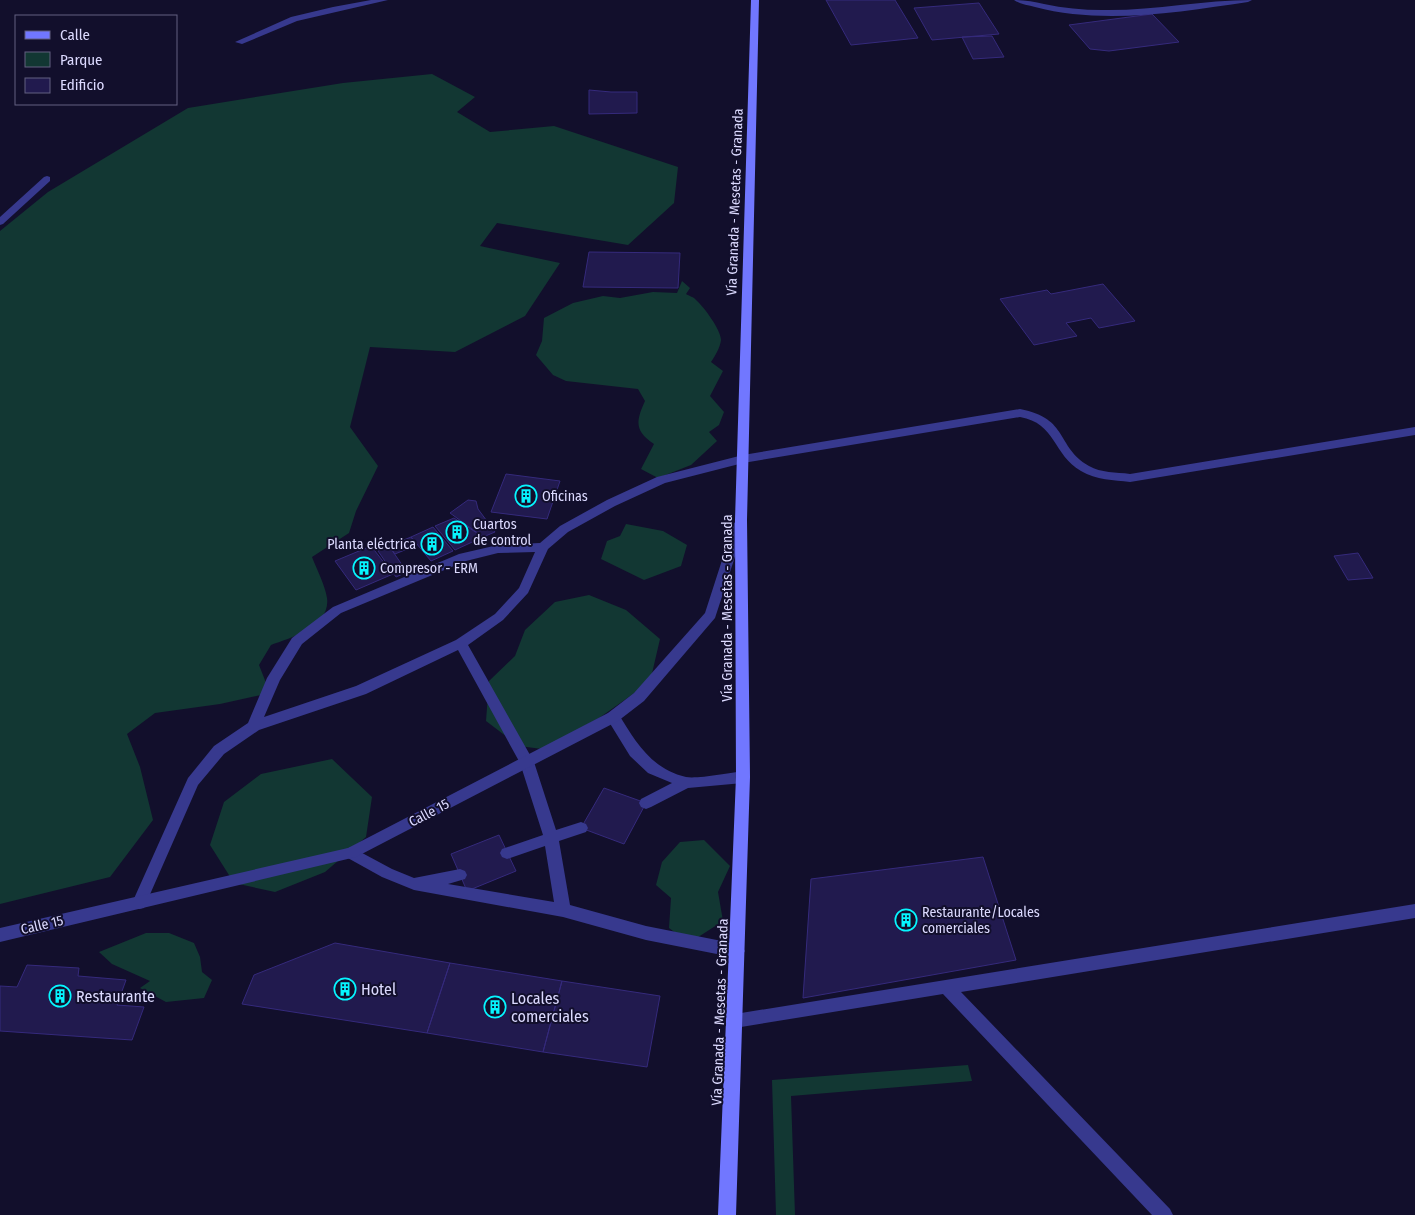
<svg xmlns="http://www.w3.org/2000/svg" width="1415" height="1215" font-family="'Fira Sans Condensed',sans-serif">
<style>
.green{fill:#123733}
.building{fill:#211a4e;stroke:#352a7c}
.lines{fill:none;stroke-linecap:round;stroke-linejoin:round}
.service{fill:#37398e;fill-rule:evenodd}
.minor{fill:#37398e;fill-rule:evenodd}
.tertiary{fill:#37398e;fill-rule:evenodd}
.secondary{fill:#7177ff;fill-rule:evenodd}
.labels{text-anchor:middle;dominant-baseline:central;stroke-width:4;stroke-linejoin:round;paint-order:stroke}
.street-label{font-size:14px;fill:#dcdaff;stroke:#120f2c}
.poi-label{font-size:14px;fill:#dcdaff;stroke:#120f2c;text-anchor:start}
.near-poi-label{font-size:16px;fill:#dcdaff;stroke:#120f2c;text-anchor:start}
</style>
<rect width="100%" height="100%" fill="#120f2c"/>
<!-- green -->
<path class="green" d="M 432,74 L 475,97 L 457,112 L 490,132 L 554,126 L 678,167 L 674,203 L 628,245 L 497,223 L 480,246 L 560,263 L 525,316 L 455,352 L 370,347 L 350,427 L 378,466 L 356,511 L 349,533 L 312,557 C 317,570 325,585 327,598 C 331,626 291,638 271,645 L 259,665 L 270,693 L 220,704 L 155,713 L 127,734 L 140,767 L 153,820 L 110,877 L 0,904 L 0,231 L 48,192 L 188,108 L 343,83 Z
M 682,281 L 690,288 L 686,294 C 689,296 694,297 696,300 C 704,307 721,330 721,340 C 720,348 715,356 711,362 L 723,371 L 710,396 L 724,412 L 719,425 L 709,432 L 717,441 L 691,465 L 658,478 L 641,469 L 654,444 C 634,431 636,421 645,401 L 638,389 L 566,381 L 553,375 L 536,355 L 542,341 L 544,318 L 573,303 L 603,296 L 620,298 L 653,292 L 677,293 Z
M 626,524 L 663,531 L 687,545 L 681,566 L 644,580 L 601,559 L 607,541 L 620,536 Z
M 589,595 L 626,610 L 660,639 L 650,682 L 599,718 L 542,749 L 519,746 L 486,721 L 489,681 L 515,656 L 525,630 L 555,602 Z
M 332,759 L 372,797 L 366,837 L 325,872 L 275,892 L 234,883 L 210,845 L 224,802 L 261,774 Z
M 704,840 L 730,866 L 718,892 L 723,921 L 689,943 L 669,928 L 671,898 L 656,885 L 662,862 L 680,842 Z
M 146,933 L 169,933 L 194,943 L 200,957 L 202,972 L 212,980 L 204,998 L 166,1002 L 140,988 L 150,981 L 112,964 L 99,952 Z
M 968,1065 L 972,1081 L 791,1096 L 795,1215 L 776,1215 L 772,1080 Z"/>
<!-- building -->
<path class="building" d="M 826,0 L 895,0 L 918,38 L 851,45 Z
M 979,3 L 999,34 L 932,40 L 914,8 Z
M 1152,14 L 1179,42 L 1109,51 L 1090,49 L 1069,25 Z
M 992,36 L 1004,57 L 973,59 L 962,37 Z
M 589,90 L 611,92 L 637,92 L 637,113 L 589,114 Z
M 589,252 L 680,253 L 678,288 L 583,287 Z
M 1103,284 L 1135,321 L 1099,328 L 1091,318 L 1066,323 L 1077,336 L 1034,345 L 1000,299 L 1047,290 L 1051,294 Z
M 506,474 L 560,481 L 547,519 L 491,512 Z
M 468,500 L 476,501 L 478,509 L 495,532 L 483,537 L 450,513 Z
M 454,518 L 483,537 L 455,550 L 435,526 Z
M 433,527 L 453,551 L 431,561 L 411,537 Z
M 411,537 L 417,545 L 395,554 L 389,546 Z
M 371,546 L 393,574 L 356,590 L 335,561 Z
M 389,546 L 407,572 L 396,577 L 378,551 Z
M 1358,553 L 1373,578 L 1348,580 L 1334,556 Z
M 604,788 L 646,803 L 624,844 L 581,828 Z
M 499,835 L 516,871 L 467,891 L 451,854 Z
M 983,857 L 1016,960 L 803,998 L 811,879 Z
M 335,943 L 450,963 L 427,1033 L 242,1004 L 254,975 Z
M 450,963 L 562,981 L 543,1052 L 427,1033 Z
M 27,965 L 79,968 L 78,976 L 126,980 L 117,1005 L 144,1007 L 132,1040 L 0,1031 L 0,986 L 17,987 Z
M 562,981 L 660,996 L 647,1067 L 543,1052 Z"/>
<g class="lines">
<!-- service -->
<path class="service" d="M 743,455 L 749,459 L 747,462 L 665,483 L 615,506 L 568,532 L 548,549 L 528,593 L 503,620 L 468,645 L 534,762 L 556,830 L 581,822 L 586,824 L 588,828 L 586,832 L 559,841 L 570,905 L 646,926 L 737,944 L 742,946 L 745,951 L 742,956 L 737,958 L 646,940 L 563,917 L 414,890 L 382,877 L 346,857 L 344,853 L 346,849 L 351,847 L 392,869 L 414,878 L 460,869 L 465,871 L 467,875 L 465,879 L 448,884 L 554,902 L 545,846 L 507,859 L 502,857 L 500,853 L 502,849 L 543,835 L 520,763 L 458,650 L 366,694 L 259,730 L 224,754 L 198,785 L 144,908 L 139,909 L 134,908 L 132,903 L 188,778 L 214,746 L 248,723 L 267,678 L 292,638 L 333,607 L 459,554 L 498,545 L 540,543 L 560,526 L 607,500 L 657,477 ZM 535,552 L 519,588 L 495,614 L 456,640 L 356,686 L 264,717 L 280,680 L 302,644 L 341,613 L 466,561 L 498,553 Z
M 613,712 L 618,713 C 635,741 651,769 686,777 C 697,779 730,773 743,771 L 748,773 L 750,777 L 748,781 L 743,783 L 688,788 L 651,807 L 646,809 L 641,807 L 639,803 L 641,799 L 672,783 L 648,773 L 630,756 L 606,717 L 608,713 Z"/>
<!-- minor -->
<path class="minor" d="M 371,0 L 388,0 L 297,21 L 242,44 L 235,42 L 291,17 L 333,7 Z
M 1014,0 C 1025,0 1034,2 1044,4 C 1063,8 1083,10 1102,10 C 1152,11 1202,0 1252,0 L 1248,2 C 1180,12 1103,25 1035,7 C 1028,5 1020,4 1014,0 Z
M 47,176 L 50,177 L 50,181 L 3,224 L 0,225 L 0,217 L 44,177 Z
M 1020,409 C 1070,419 1055,446 1089,466 C 1101,473 1116,472 1130,474 L 1415,427 L 1415,435 L 1130,482 C 1114,480 1096,480 1081,471 C 1053,455 1056,423 1020,417 L 743,463 L 737,459 L 743,455 Z
M 1415,904 L 1415,918 L 961,992 L 1170,1209 L 1173,1215 L 1152,1215 L 943,994 L 735,1028 L 729,1026 L 727,1021 L 729,1016 L 735,1014 Z"/>
<!-- tertiary -->
<path class="tertiary" d="M 740,519 L 746,523 L 715,618 L 644,701 L 618,721 L 356,857 L 0,942 L 0,928 L 348,848 L 608,713 L 634,693 L 705,613 L 734,523 Z"/>
<!-- secondary -->
<path class="secondary" d="M 751,0 L 759,0 L 747,520 L 750,777 L 736,1215 L 718,1215 L 736,777 L 735,520 Z"/>
</g>
<!-- icons -->
<defs>
<g id="building-ring" transform="scale(1.125)"><circle r="9.5" fill="#120f2c" stroke="#06f6ff" stroke-width="1.5"/><path d="M-4-6H4V6H1V3H-1V6H-4ZM-2.5-4.3h1.7v1.8h-1.7ZM.8-4.3h1.7v1.8H.8ZM-2.5-1h1.7V.8h-1.7ZM.8-1h1.7V.8H.8Z" fill="#06f6ff"/></g>
</defs>
<g fill-rule="evenodd">
<use href="#building-ring" x="526" y="496"/>
<use href="#building-ring" x="457" y="532"/>
<use href="#building-ring" x="432" y="544"/>
<use href="#building-ring" x="364" y="568"/>
<use href="#building-ring" x="906" y="920"/>
<use href="#building-ring" x="345" y="989"/>
<use href="#building-ring" x="60" y="996"/>
<use href="#building-ring" x="495" y="1007"/>
</g>
<g class="labels">
<!-- street labels -->
<g class="street-label">
<text transform="translate(735 202) rotate(-88)">Vía Granada - Mesetas - Granada</text>
<text transform="translate(727 608) rotate(-90)">Vía Granada - Mesetas - Granada</text>
<text transform="translate(429 813) rotate(-28)">Calle 15</text>
<text transform="translate(42 925) rotate(-13)">Calle 15</text>
<text transform="translate(720 1012) rotate(-88)">Vía Granada - Mesetas - Granada</text>
</g>
<!-- poi labels -->
<g class="poi-label">
<text x="542" y="496">Oficinas</text>
<text x="473" y="524">Cuartos<tspan x="473" dy="16">de control</tspan></text>
<text x="416" y="544" text-anchor="end">Planta eléctrica</text>
<text x="380" y="568">Compresor - ERM</text>
<text x="922" y="912">Restaurante/Locales<tspan x="922" dy="16">comerciales</tspan></text>
</g>
<!-- near-poi labels -->
<g class="near-poi-label">
<text x="361" y="989">Hotel</text>
<text x="76" y="996">Restaurante</text>
<text x="511" y="998">Locales<tspan x="511" dy="18">comerciales</tspan></text>
</g>
</g>
<!-- legend -->
<rect x="15" y="15" width="162" height="90" fill="#120f2c" stroke="#636080"/>
<rect x="25" y="31" width="25" height="8" fill="#7177ff" stroke="#636080"/>
<text x="60" y="40" font-size="15" fill="#dcdaff">Calle</text>
<rect x="25" y="52" width="25" height="15" fill="#123733" stroke="#636080"/>
<text x="60" y="65" font-size="15" fill="#dcdaff">Parque</text>
<rect x="25" y="78" width="25" height="15" fill="#211a4e" stroke="#636080"/>
<text x="60" y="90" font-size="15" fill="#dcdaff">Edificio</text>
</svg>
